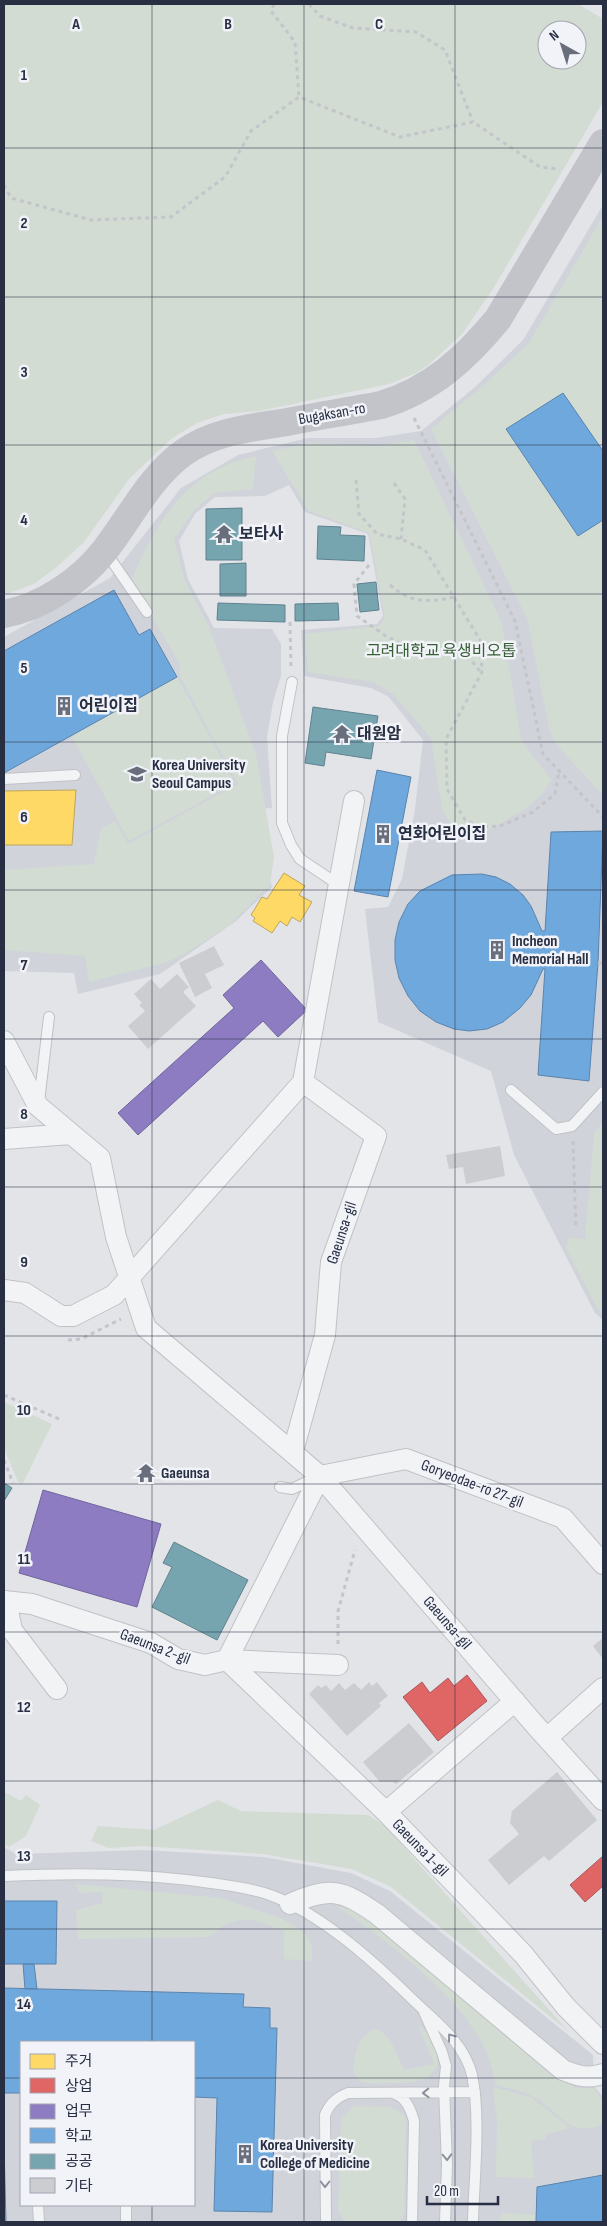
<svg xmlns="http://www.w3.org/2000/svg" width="607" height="2226" font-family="'Sofia Sans Condensed','Noto Sans KR',sans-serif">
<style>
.built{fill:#d1d3db;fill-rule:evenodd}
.green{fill:#d2dcd3;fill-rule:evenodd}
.homes{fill:#ffd966;stroke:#bea65c}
.shops{fill:#e06666;stroke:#a9565c}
.offices{fill:#8e7cc3;stroke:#6f659d}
.schools{fill:#6fa8dc;stroke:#5a84ae}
.public{fill:#76a5af;stroke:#5f828f}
.building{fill:#cbcdd1}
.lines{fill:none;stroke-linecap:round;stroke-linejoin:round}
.lane-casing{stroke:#c1c2c6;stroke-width:12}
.street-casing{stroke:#c1c2c6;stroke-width:22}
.path{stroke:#c4c5ca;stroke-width:3;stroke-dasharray:4 4;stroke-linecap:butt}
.lane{stroke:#f2f3f5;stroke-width:10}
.street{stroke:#f2f3f5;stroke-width:20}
.secondary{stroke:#c3c4ca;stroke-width:28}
.oneway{stroke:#8d919c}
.grid{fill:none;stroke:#282f43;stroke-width:1;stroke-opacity:0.55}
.labels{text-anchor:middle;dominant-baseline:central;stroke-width:5;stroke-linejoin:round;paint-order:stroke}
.street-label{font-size:16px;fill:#282f43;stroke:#f1f3f8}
.poi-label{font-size:16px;font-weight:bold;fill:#282f43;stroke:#f1f3f8;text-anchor:start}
.park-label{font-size:16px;fill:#375f35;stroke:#f1f3f8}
.grid-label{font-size:16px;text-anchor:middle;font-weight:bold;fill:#282f43;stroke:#f1f3f8;stroke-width:5;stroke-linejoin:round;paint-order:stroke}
</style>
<rect width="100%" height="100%" fill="#e3e4e8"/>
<!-- built -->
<path class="built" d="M 603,205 L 603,1320 L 595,1313 L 514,1155 L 491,1071 L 378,1022 L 365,909 L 388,907 L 402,879 L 415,809 L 423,740 L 389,697 L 371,688 L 304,676 L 301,630 L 377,624 L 383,616 L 368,534 L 305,512 L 289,485 L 265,496 L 215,497 L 195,514 L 179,541 L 188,579 L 214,628 L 272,629 L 281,644 L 281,676 L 273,702 L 267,737 L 272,808 L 256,809 L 272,887 L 236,921 L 160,974 L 78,994 L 74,973 L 4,971 L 4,637 L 110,578 L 181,488 L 238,455 L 308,438 L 376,438 L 421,431 L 474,388 L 523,340 Z
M 4,1847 L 16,1854 L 143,1850 L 264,1857 L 351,1873 L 390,1891 L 593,2055 L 594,2086 L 603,2097 L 603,2222 L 4,2222 ZM 21,2042 L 194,2042 L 194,2205 L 21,2205 Z"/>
<!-- green -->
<path class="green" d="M 4,4 L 578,4 L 603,19 L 603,102 L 493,289 L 462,334 L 427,366 L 416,373 L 389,384 L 259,411 L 224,414 L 197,423 L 171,439 L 130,478 L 84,542 L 58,566 L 34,584 L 4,595 ZM 547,30 L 577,30 L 577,60 L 547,60 Z
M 603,216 L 603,795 L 555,743 L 550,732 L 527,618 L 431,429 L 484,385 L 529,343 Z
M 414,440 L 502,623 L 521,740 L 551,780 C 541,804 507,820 484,832 L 450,823 L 442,809 L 431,738 L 394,695 L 374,682 L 308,672 L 305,634 L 379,626 L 385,617 L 369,533 L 309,511 L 272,451 L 310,443 L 377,446 Z
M 256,456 L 253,489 L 214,493 L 193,511 L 174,540 L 185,581 L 209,627 L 256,754 L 274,857 L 270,885 L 228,926 L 184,954 L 164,963 L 89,982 L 85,956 L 4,950 L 4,870 L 94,864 L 101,829 L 115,821 L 128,844 L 238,784 L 180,676 L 180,664 L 131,581 C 158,519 186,471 256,456 Z
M 177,677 L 235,783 L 129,841 L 71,735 Z
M 603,1122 L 603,1314 L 597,1308 L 566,1248 L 569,1238 L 585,1239 L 594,1133 Z
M 4,1402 L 52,1424 L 22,1485 L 18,1482 L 4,1448 Z
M 4,1792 L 21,1801 L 26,1795 L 40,1805 L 26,1836 L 9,1847 L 4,1844 Z
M 218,1800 L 241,1811 L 368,1815 L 384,1825 L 569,2032 L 391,1887 L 352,1869 L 262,1854 L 142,1846 L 109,1848 L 91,1841 L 98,1826 L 154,1830 Z
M 76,1884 L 220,1898 L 283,1919 L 304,1932 L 312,1946 L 312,1961 L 284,1959 L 284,1931 C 251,1918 238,1912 209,1937 L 78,1939 L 76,1910 L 102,1903 L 103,1892 L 79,1893 Z
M 338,1907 C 354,1908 364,1916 377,1925 L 552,2076 L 576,2088 L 593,2088 L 603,2101 L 603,2131 L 602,2125 C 566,2139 559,2108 530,2095 C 520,2090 507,2088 496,2085 C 493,2074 491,2062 486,2051 C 462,1997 386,1940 338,1907 Z
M 418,2024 L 432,2038 L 438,2052 L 437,2066 L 428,2077 L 414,2082 L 373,2084 L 361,2082 L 353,2072 C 355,2054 357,2036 375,2029 C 391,2033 397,2056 404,2070 L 434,2064 Z
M 493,2087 L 531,2097 L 570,2128 L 546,2134 L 546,2139 L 531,2141 L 534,2178 L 496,2177 L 497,2120 Z
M 354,2106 L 391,2107 L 404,2115 L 406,2124 L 404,2215 L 400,2222 L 344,2222 L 338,2209 L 341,2119 Z
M 502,2213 L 535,2215 L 534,2222 L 498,2222 Z"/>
<!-- homes -->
<path class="homes" d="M 76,790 L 72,845 L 4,845 L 4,791 Z
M 284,873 L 305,886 L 299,895 L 312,902 L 300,922 L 292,917 L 287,926 L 280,921 L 272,933 L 253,921 L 255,918 L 251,915 L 262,897 L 267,899 Z"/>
<!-- shops -->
<path class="shops" d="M 467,1675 L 487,1701 L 438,1741 L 403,1697 L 422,1682 L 430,1693 L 448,1678 L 454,1686 Z
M 603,1856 L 603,1886 L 585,1902 L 570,1885 Z"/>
<!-- offices -->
<path class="offices" d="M 261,960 L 307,1010 L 278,1037 L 263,1021 L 138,1135 L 118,1113 L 234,1008 L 223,995 Z
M 43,1490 L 161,1524 L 137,1607 L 19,1573 Z"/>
<!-- schools -->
<path class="schools" d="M 563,393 L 603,451 L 603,520 L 578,536 L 506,429 Z
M 114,590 L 139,635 L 150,629 L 177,677 L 4,773 L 4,651 Z
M 377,770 L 411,777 L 388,897 L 354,891 Z
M 603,831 L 598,963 L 589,1081 L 538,1075 L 545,969 L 543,969 L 531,995 L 520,1008 L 503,1022 L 487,1029 L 469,1031 L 454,1029 L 436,1022 L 420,1011 L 408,996 L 399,978 L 395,960 L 395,940 L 399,922 L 408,904 L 420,891 L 452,875 L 482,874 L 496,877 L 510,884 L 523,895 L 531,906 L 542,931 L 545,931 L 551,832 Z
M 4,1901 L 57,1901 L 56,1964 L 4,1964 Z
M 23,1964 L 34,1964 L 37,1989 L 25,1989 Z
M 4,1988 L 244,1994 L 243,2007 L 270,2008 L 270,2028 L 277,2028 L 272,2212 L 214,2211 L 217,2098 L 194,2097 L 194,2042 L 21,2042 L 21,2093 L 4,2093 Z
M 4,2144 L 6,2222 L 4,2222 Z
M 603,2175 L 603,2222 L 536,2222 L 537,2187 Z"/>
<!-- public -->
<path class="public" d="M 242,508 L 242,560 L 206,560 L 206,509 Z
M 318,526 L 341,527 L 340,535 L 365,536 L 364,561 L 317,559 Z
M 246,563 L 246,596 L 220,596 L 220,564 Z
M 376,582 L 379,610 L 360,612 L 357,584 Z
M 218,603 L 285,605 L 285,622 L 217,620 Z
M 338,603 L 339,620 L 295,621 L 295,604 Z
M 313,707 L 378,716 L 371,759 L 326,752 L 324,766 L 305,763 Z
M 4,1483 L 12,1488 L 4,1501 Z
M 174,1542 L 248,1580 L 217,1640 L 152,1607 L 172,1567 L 163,1563 Z"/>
<!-- building -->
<path class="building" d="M 214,946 L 224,965 L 205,974 L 212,988 L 195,997 L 179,963 Z
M 177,974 L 189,987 L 183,992 L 196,1006 L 148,1049 L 128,1026 L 145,1011 L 139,1005 L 142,1003 L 134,994 L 151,979 L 160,989 Z
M 500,1146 L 505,1176 L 466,1184 L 463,1167 L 449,1169 L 446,1155 Z
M 603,1638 L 603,1659 L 593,1646 Z
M 369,1682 L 372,1686 L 377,1682 L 388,1696 L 379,1703 L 381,1706 L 347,1736 L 309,1694 L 318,1685 L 321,1688 L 326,1685 L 331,1691 L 339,1683 L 345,1690 L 354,1683 L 361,1690 Z
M 409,1723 L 434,1752 L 396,1784 L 393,1782 L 380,1782 L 363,1762 Z
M 557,1772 L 597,1820 L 549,1861 L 544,1856 L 509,1885 L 488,1860 L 519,1834 L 510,1823 L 512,1811 Z"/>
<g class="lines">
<!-- lane casing -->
<g class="lane-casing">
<path id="lane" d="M 105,551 L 147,612
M 292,682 L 282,736 L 282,823 L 291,845 L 300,859 L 339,885
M 4,779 L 75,775
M 511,1090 L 556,1129 L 572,1126 L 603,1092
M 39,1102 L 49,1017
M 280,1487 L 292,1489 L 317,1477
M 4,1876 C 74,1873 141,1873 211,1883 C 231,1886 251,1888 270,1895 C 320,1913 372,1960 410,1997 C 433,2020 464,2041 472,2075 C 481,2116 474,2180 473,2222
M 424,2012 L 442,2052 L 446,2066 L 444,2086 L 447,2165 L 445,2222
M 395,2094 C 406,2097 411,2110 414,2121 L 412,2222
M 38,2205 L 39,2222
M 126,2222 L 126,2205
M 326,2222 L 325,2115 C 330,2103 336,2098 348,2093 L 475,2092"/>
</g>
<!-- street casing -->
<g class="street-casing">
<path id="street" d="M 4,1041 L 38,1106 L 100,1158 L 116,1237 L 146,1328 L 320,1476 L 536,1726 L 603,1800
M 303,1082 L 354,801
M 4,1139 L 71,1134
M 4,1290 L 25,1293 L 61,1316 L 73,1316 L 114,1295 L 303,1082 L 376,1136 L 331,1262 L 325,1335 L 293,1451
M 320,1476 L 406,1459 L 563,1518 L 603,1564
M 4,1601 L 32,1604 L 151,1643 L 178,1659 L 205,1665 L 227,1660 L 338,1665
M 6,1601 L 12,1630 L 57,1689
M 227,1660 L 386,1812 L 523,1954 L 566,2007 L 603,2044
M 227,1660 L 320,1476
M 547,1738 L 603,1688
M 386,1812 L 515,1701
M 290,1904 C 330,1886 342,1890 377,1914 L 563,2070 C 578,2076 587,2079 603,2074"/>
</g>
<!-- path -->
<path class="path" d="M 274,4 L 271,11 L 295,42 L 299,97
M 309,4 L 320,16 L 353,28 L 416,32 L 445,50 L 473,122
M 4,185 L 11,198 L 91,220 L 171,217 L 225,177 L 251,131 L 299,97 L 400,137 L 473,122 L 540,167 L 558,169
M 414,418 L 515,621 L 543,754 L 603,817
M 356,480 L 359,514 L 377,534 L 401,539 L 425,550 L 480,640 L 482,672 L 446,739 L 447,789 L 465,820 L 480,827 L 500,826 L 533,812 L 555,794 L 559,771
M 394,483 L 405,499 L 401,539
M 369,565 L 354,584 L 357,616 L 386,636 L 407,647 L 440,648 L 469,658 L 481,672
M 390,585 C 411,603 427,603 454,597
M 290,622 L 291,667
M 598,963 L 603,963
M 573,1141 L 576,1229
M 68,1340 L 81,1339 L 121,1319
M 4,1395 L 59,1419
M 4,1460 L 13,1483
M 338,1644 L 338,1611 L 355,1550"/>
<!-- lane -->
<use href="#lane" class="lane"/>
<!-- street -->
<use href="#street" class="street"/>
<!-- secondary -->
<path class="secondary" d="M 4,614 C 42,607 81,581 105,550 C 130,518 149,478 183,453 C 213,431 251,428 287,422 C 318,416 350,411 381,405 C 431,390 465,359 498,319 L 603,143"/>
</g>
<!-- one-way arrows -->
<defs><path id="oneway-chevron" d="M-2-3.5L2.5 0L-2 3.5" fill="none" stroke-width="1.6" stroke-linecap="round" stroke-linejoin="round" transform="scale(1.25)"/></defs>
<g class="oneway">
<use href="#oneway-chevron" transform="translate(451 2037) rotate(-127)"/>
<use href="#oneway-chevron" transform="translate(426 2093) rotate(178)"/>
<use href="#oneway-chevron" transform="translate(447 2157) rotate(88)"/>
<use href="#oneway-chevron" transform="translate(325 2184) rotate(90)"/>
</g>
<!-- grid -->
<path class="grid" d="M 152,4 L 152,2042M 304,4 L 304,2222M 455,4 L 455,2222M 4,148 L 603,148M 4,297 L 603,297M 4,445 L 603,445M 4,594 L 603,594M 4,742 L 603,742M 4,890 L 603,890M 4,1039 L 603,1039M 4,1187 L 603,1187M 4,1336 L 603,1336M 4,1484 L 603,1484M 4,1632 L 603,1632M 4,1781 L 603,1781M 4,1929 L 603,1929M 4,2078 L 21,2078M 194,2078 L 603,2078M 152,2205 L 152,2222"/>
<!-- icons -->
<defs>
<g id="temple-bare" transform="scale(1.5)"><path d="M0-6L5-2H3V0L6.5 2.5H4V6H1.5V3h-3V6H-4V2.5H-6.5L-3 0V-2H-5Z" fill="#696e7d" stroke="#f1f3f8" stroke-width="2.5" paint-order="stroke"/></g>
<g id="building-bare" transform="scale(1.5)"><path d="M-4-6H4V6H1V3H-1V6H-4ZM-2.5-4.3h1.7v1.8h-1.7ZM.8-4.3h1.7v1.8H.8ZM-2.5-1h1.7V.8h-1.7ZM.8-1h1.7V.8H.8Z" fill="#696e7d" stroke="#f1f3f8" stroke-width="2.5" paint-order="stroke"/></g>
<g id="university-bare" transform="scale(1.5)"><path d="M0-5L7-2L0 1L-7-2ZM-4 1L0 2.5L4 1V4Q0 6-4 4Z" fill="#696e7d" stroke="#f1f3f8" stroke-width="2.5" paint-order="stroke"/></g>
</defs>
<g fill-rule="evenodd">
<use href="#temple-bare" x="224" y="534"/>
<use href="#building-bare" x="64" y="706"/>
<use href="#temple-bare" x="342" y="734"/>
<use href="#university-bare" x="137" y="774"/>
<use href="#building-bare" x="383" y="834"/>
<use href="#building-bare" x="497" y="950"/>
<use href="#temple-bare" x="146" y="1473"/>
<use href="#building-bare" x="245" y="2154"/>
</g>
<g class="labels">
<!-- street labels -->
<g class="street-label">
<text transform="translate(332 414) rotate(-10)">Bugaksan-ro</text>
<text transform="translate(342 1233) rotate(-72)">Gaeunsa-gil</text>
<text transform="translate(472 1484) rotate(21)">Goryeodae-ro 27-gil</text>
<text transform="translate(447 1623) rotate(49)">Gaeunsa-gil</text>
<text transform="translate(155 1647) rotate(21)">Gaeunsa 2-gil</text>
<text transform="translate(420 1848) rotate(46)">Gaeunsa 1-gil</text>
</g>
<!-- poi labels -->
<g class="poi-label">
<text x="239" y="534">보타사</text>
<text x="79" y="706">어린이집</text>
<text x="357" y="734">대원암</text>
<text x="152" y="765">Korea University<tspan x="152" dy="18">Seoul Campus</tspan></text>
<text x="398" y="834">연화어린이집</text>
<text x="512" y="941">Incheon<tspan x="512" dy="18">Memorial Hall</tspan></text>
<text x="161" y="1473">Gaeunsa</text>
<text x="260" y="2145">Korea University<tspan x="260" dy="18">College of Medicine</tspan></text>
</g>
<!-- park labels -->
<g class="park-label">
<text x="441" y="651">고려대학교 육생비오톱</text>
</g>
</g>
<g class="grid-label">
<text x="76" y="29">A</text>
<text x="228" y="29">B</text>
<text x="379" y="29">C</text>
<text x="24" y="80">1</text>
<text x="24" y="228">2</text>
<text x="24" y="377">3</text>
<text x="24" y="525">4</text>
<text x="24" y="673">5</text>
<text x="24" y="822">6</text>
<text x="24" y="970">7</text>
<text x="24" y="1119">8</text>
<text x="24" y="1267">9</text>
<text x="24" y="1415">10</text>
<text x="24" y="1564">11</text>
<text x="24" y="1712">12</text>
<text x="24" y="1861">13</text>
<text x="24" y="2009">14</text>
</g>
<!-- border -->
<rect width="607" height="2226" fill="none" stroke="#282f43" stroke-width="10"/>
<!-- legend -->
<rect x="20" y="2041" width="175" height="165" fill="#f1f3f8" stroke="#a1a5b0"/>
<rect x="30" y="2054" width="25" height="15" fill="#ffd966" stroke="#a1a5b0"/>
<text x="65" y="2066" font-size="15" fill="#282f43">주거</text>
<rect x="30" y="2078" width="25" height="15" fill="#e06666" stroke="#a1a5b0"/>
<text x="65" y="2091" font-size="15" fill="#282f43">상업</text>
<rect x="30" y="2104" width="25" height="15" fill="#8e7cc3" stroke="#a1a5b0"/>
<text x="65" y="2116" font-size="15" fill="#282f43">업무</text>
<rect x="30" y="2128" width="25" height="15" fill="#6fa8dc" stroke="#a1a5b0"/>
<text x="65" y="2141" font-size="15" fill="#282f43">학교</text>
<rect x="30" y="2154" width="25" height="15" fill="#76a5af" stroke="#a1a5b0"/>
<text x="65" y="2166" font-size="15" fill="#282f43">공공</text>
<rect x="30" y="2178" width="25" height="15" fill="#cbcdd1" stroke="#a1a5b0"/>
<text x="65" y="2191" font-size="15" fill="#282f43">기타</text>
<!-- north arrow -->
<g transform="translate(562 45) rotate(321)"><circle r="24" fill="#f1f3f8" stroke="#a1a5b0"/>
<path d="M0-4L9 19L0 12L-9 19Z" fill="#696e7d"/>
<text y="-8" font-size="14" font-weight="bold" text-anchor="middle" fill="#282f43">N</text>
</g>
<!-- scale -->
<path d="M427 2196v8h71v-8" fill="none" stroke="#282f43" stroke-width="2.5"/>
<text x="434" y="2196" font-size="15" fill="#282f43" stroke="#f1f3f8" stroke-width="4" paint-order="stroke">20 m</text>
</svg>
